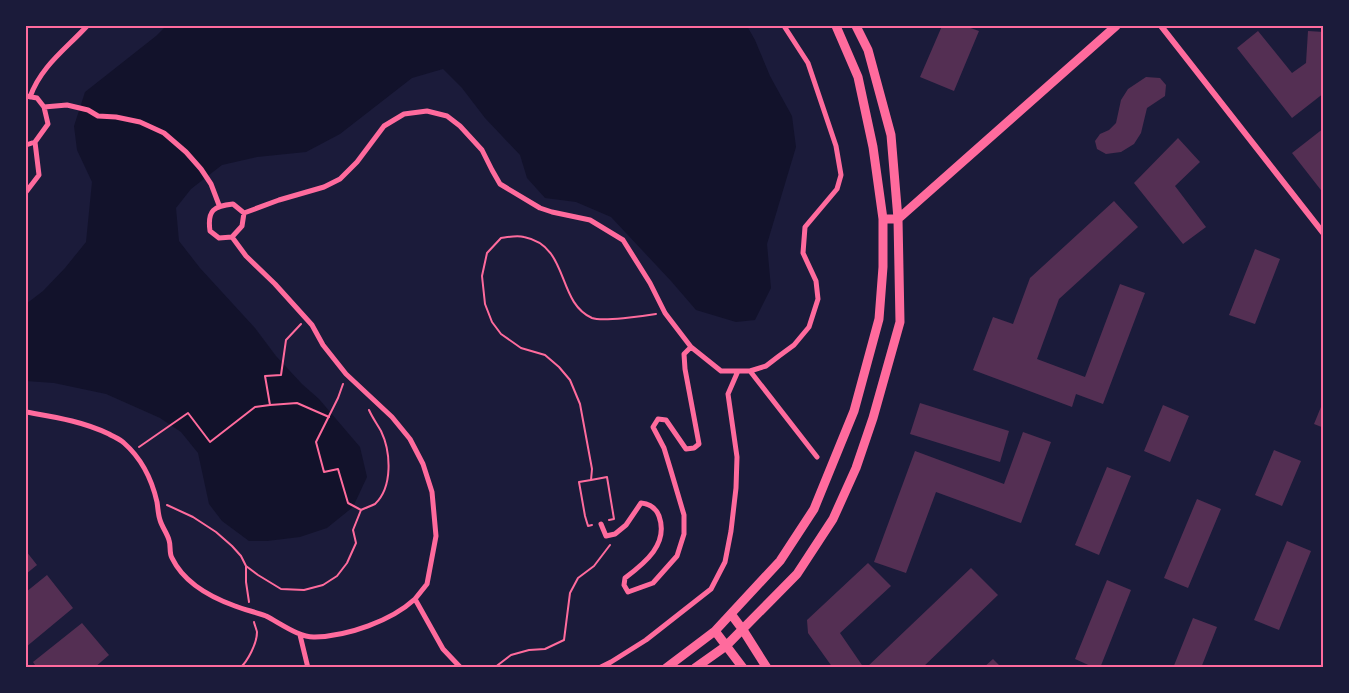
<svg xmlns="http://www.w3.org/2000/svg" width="1349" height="693" font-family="'Alegreya Sans',sans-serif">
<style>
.water{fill:#12122b}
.building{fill:#542f53}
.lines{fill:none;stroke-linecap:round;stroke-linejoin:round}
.path{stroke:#ff6b9d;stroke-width:2}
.pedestrian{stroke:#ff6b9d;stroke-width:5}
.minor{stroke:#ff6b9d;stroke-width:6}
.tertiary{stroke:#ff6b9d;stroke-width:9}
.neatline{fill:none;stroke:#ff6b9d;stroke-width:2}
</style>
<rect width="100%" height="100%" fill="#1b1b3a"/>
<!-- water -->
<path class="water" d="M 166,26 L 747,26 L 755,40 L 770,76 L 792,116 L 796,147 L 767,244 L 771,288 L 755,320 L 736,322 L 696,310 L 671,281 L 611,217 L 576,202 L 545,198 L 527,178 L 520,155 L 485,118 L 462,88 L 443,69 L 412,78 L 340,134 L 306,152 L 257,157 L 222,165 L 191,189 L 176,208 L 179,241 L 200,268 L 255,328 L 276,356 L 302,384 L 319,399 L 360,447 L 367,477 L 353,507 L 327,528 L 300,537 L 267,541 L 249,541 L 222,521 L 209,504 L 198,453 L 181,432 L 160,418 L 106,394 L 54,383 L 26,381 L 26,304 L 43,291 L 65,268 L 86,242 L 92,182 L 77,150 L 74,126 L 85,92 L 156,36 Z"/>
<!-- building -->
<path class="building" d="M 942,26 L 965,26 L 979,31 L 954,91 L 920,77 Z
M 1258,31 L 1292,73 L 1306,63 L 1308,31 L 1324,32 L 1324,93 L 1292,118 L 1237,48 Z
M 1146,77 L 1160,78 L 1166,85 L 1165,96 L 1147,108 L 1141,133 L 1134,144 L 1121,152 L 1106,154 L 1097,149 L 1095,141 L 1100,134 L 1109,130 L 1116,123 L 1121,100 L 1128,89 Z
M 1324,128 L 1324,194 L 1292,153 Z
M 1178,138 L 1200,162 L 1175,186 L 1206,227 L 1183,244 L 1134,183 Z
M 1114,201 L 1138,227 L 1059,299 L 1037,359 L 1085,377 L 1120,284 L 1145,293 L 1103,404 L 1076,394 L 1072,407 L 973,370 L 993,317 L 1013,324 L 1030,278 Z
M 1255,249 L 1280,259 L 1255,324 L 1229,315 Z
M 1323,402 L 1324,402 L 1324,428 L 1314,424 Z
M 920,403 L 1009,431 L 1000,462 L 910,434 Z
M 1163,405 L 1189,416 L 1170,462 L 1144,451 Z
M 1023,432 L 1051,442 L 1021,523 L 936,492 L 906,573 L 874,562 L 915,451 L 1004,484 Z
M 1274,450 L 1301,461 L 1282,506 L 1255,495 Z
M 1107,467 L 1131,476 L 1099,555 L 1075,545 Z
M 1197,499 L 1221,509 L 1188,588 L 1164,578 Z
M 1287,541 L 1311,551 L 1279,630 L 1254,620 Z
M 26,551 L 37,565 L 26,574 Z
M 868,563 L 891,586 L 840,633 L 864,668 L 833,668 L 808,633 L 807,620 Z
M 971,568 L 998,595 L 922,668 L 866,668 Z
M 47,575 L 73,608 L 26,647 L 26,592 Z
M 1107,580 L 1131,590 L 1100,668 L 1095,668 L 1075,659 Z
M 1193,618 L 1217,627 L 1201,668 L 1173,668 Z
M 82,623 L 109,655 L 94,668 L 37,668 L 33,662 Z
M 993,659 L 1002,668 L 983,668 Z"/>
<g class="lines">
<!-- path -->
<path class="path" d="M 301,324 L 286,340 L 281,375 L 265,376 L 270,405 L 297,403 L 329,417
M 343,384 L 338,398 L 316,442 L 324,472 L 338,469 L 348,503 L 361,510
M 139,447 L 188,413 L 210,442 L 255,407 L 270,405
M 591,480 L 607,477 L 614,519 L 609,520
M 167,505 L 193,517 L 216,532 L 232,546 L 241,556 L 246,566 L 246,582 L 249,602
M 592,525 L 588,526 L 585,516 L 579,482 L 591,480 L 592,469 L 580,404 L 570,380 L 559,367 L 545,355 L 521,348 L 501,334 L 492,322 L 485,304 L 482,276 L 487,253 L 501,238 C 508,237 517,235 524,237 C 570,246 556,302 592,318 C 602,322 644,316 656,314
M 246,566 L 258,575 L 281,589 L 304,590 L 323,585 L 337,576 L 347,563 L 356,543 L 353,530 L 361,510 C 365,508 371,506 375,504 C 393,487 391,452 381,431 C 377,424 372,417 369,410
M 240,668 C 248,661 257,643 257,632 C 257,631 254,623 254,622
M 494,668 L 511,655 L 529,650 L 545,649 L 564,640 L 570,593 L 578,578 L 594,566 L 610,545"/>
<!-- pedestrian -->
<path class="pedestrian" d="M 26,96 L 37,98 L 44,107 L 67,105 L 88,110 L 98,116 L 116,117 L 140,122 L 164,133 L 186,152 L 201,169 L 211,184 L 219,205
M 30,97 C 41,66 66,49 87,26
M 35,142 L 48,124 L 44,107
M 26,145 L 35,142 L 39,175 L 26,192
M 233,204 L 244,213 L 242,226 L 232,237 L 219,238 L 210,231 C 207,210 214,206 233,204 Z
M 244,213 L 279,200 L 324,187 L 340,179 L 357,162 L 384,126 L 404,114 L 427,111 L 447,116 L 460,126 L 482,150 L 492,170 L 500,184 L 540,208 L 552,212 L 590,220 L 623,240 L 650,283 L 665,313 L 691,347 L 721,371 L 750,371 L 817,457
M 232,237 L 246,256 L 275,284 L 312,325 L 323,345 L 346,374 L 392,417 L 410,439 L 423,464 L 432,492 L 436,536 L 427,584 L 415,599 L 443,649 L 461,668
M 750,371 L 766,366 L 779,356 L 794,345 L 809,327 L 818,299 L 816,281 L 803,253 L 805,227 L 837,189 L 841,175 L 836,146 L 808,63 L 784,26
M 26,412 C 54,417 82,421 109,434 C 114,437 120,439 124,443 C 141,458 152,480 157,502 C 158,508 158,514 160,520 C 162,527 167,533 169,540 C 171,546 169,553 172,558 C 184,583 210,597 235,606 C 245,610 256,612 266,616 C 280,623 300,638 315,637 C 348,636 391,621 415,599
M 601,524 L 606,536 L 615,534 L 626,525 L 641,503 C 650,504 656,508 659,516 C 669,544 645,563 625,578 L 624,585 L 628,592 L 653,583 L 677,556 L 684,534 L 684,515 L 671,471 L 664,448 L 653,427 L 658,419 L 666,420 L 686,449 L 694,448 L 699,444 L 685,369 L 684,354 L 691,347
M 300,635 L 308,668
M 599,668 L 611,662 L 646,640 L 711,589 L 725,562 L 731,531 L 736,488 L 737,457 L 728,394 L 738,371"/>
<!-- minor -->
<path class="minor" d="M 1161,26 L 1324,234"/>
<!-- tertiary -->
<path class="tertiary" d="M 883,219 L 898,219 L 1116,26
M 731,614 L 743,630 L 767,668
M 666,668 L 715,631
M 695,668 L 726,646 L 797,574 L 833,519 L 856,468 L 873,418 L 900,322 L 898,219 L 891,135 L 868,50 L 856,26
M 743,668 L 715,631 L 780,561 L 814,509 L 854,411 L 879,319 L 883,267 L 883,219 L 873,147 L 858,77 L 836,26"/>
</g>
<!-- border -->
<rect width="1349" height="693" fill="none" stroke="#1b1b3a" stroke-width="54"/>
<rect x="27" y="27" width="1295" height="639" class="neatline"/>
</svg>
